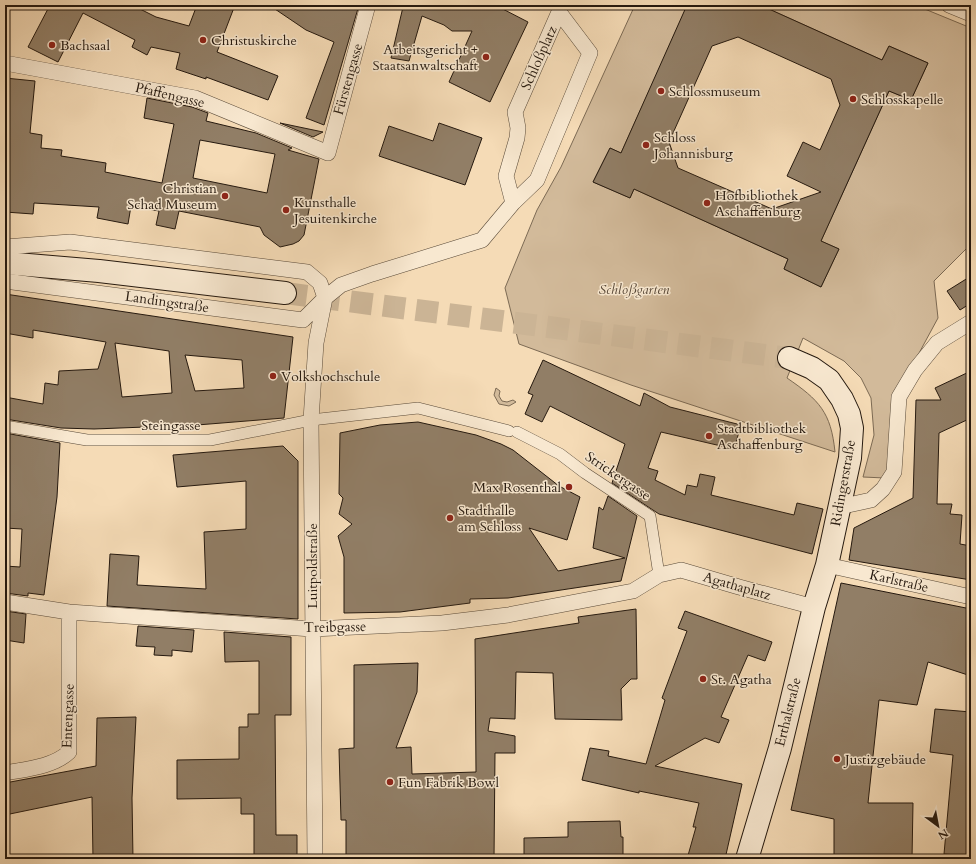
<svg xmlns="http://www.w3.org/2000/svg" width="976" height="864" font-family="Cardo,serif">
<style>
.green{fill:#d2ba9a;stroke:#7c6a54}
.building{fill:#917e66;stroke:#25190f;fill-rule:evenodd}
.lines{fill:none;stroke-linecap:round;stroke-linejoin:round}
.secondary-tunnel{stroke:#cbb495;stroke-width:22;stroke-dasharray:22 11;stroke-linecap:butt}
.pedestrian-casing{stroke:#594a39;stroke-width:12}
.minor-casing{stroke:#594a39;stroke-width:16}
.secondary-casing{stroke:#25190f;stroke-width:24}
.pedestrian{stroke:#f8e8d0;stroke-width:11}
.minor{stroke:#f8e8d0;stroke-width:15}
.secondary{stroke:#f8e8d0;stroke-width:22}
.poi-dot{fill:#8f2418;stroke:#f8e8d0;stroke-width:1.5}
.labels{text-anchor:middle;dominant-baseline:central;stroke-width:3;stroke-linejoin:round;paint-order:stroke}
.poi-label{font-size:14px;fill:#25190f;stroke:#f8e8d0;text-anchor:start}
.street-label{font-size:14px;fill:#25190f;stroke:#f8e8d0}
.park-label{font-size:14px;font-style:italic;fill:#594939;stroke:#f8e8d0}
</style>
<rect width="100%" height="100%" fill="#f5dbb6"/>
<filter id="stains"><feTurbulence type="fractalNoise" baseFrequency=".005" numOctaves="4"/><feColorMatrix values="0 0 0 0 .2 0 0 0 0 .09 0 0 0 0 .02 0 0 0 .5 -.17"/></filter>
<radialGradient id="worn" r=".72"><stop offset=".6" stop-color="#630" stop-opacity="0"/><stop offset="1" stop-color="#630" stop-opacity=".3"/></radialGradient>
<!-- green -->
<path class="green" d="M 635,5 L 683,5 L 687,7 L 621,153 L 610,148 L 593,182 L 630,198 L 634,189 L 788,259 L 784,269 L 821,287 L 839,249 L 821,241 L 889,91 L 911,100 L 928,63 L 889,46 L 882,60 L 760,5 L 915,5 L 971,28 L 971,244 L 934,281 L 938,318 L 905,379 L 885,478 L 863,477 L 874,435 L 871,398 L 861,378 L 844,361 L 803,338 L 787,378 C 819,400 831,412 835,452 L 631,385 L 519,344 L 505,288 L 537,210 L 561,167 Z
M 496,388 L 500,391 L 499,396 L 502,401 L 507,402 L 513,400 L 516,402 L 509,406 L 499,404 L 494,395 Z"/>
<!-- building -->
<path class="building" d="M 50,5 L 132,5 L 156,17 L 189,26 L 197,5 L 235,5 L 217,52 L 278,76 L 268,100 L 206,77 L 206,79 L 176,69 L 180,53 L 151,47 L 147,55 L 132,47 L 135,40 L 83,13 L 58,62 L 28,47 Z
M 269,5 L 359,5 L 324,125 L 306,118 L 334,42 L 306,30 Z
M 399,5 L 495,5 L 528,22 L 490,102 L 449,82 L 472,31 L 452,31 L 444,25 L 422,16 L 409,61 L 391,58 L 403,7 Z
M 687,5 L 760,5 L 882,60 L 889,46 L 928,63 L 911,100 L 889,91 L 821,241 L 839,249 L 821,287 L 784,269 L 788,259 L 634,189 L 630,198 L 593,182 L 610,148 L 621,153 ZM 738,37 L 831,79 L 840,105 L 820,150 L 803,142 L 787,176 L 821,192 L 772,209 L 678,168 L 669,142 L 712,46 Z
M 5,78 L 35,81 L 30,133 L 42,135 L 41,148 L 62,150 L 61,156 L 106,163 L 105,172 L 162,183 L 174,124 L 144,118 L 147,98 L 192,107 L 208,113 L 206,121 L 256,133 L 292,148 L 288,150 L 319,159 L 304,235 L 299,241 L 293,244 L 280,247 L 264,235 L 260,227 L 179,211 L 175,229 L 156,225 L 159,211 L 131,206 L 128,224 L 97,218 L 99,207 L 34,203 L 33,214 L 5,212 ZM 200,140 L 275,154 L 267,193 L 193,178 Z
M 280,123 L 323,132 L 313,137 Z
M 439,123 L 482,138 L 465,185 L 379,156 L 389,126 L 433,141 Z
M 971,276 L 971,303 L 960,310 L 947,291 Z
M 5,294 L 293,337 L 284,418 L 197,425 L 94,429 L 61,428 L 5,419 L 5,397 L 43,404 L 45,383 L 58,385 L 59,371 L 98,369 L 106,342 L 33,330 L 33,338 L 5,333 ZM 115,343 L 169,351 L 172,393 L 122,397 ZM 185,355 L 242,360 L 244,388 L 195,391 Z
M 543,360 L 640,406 L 644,393 L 670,407 L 741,425 L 734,449 L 661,432 L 648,468 L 658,471 L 655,480 L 685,495 L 687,485 L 697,487 L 700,474 L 715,477 L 711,495 L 794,515 L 797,503 L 823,509 L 812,554 L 659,514 L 612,483 L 625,444 L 550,406 L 542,422 L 525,414 L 533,395 L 528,393 Z
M 971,371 L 971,418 L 939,433 L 937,504 L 952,504 L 950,514 L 962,515 L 960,544 L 971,546 L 971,580 L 849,560 L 854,528 L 913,498 L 916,400 L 941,400 L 935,388 Z
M 418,422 L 476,435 L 501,444 L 513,450 L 559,486 L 580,497 L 567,540 L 529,528 L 558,571 L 625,558 L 593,548 L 599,507 L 603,510 L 608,496 L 637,516 L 621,581 L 508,598 L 470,599 L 470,603 L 400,612 L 344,613 L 344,557 L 338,536 L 352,524 L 339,514 L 343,498 L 339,494 L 340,433 L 380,425 Z
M 5,433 L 60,443 L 57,497 L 44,595 L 28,593 L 28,596 L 5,593 L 5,566 L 20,567 L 22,529 L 5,528 Z
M 283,446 L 298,461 L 298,619 L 107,606 L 110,554 L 139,556 L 137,585 L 206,589 L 204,532 L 246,529 L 246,481 L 177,487 L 173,455 Z
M 841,583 L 971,609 L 971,676 L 928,662 L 917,705 L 879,700 L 868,803 L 913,803 L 912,859 L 834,859 L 834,819 L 791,810 Z
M 636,609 L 637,679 L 631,679 L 621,689 L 622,720 L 555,719 L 553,673 L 516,672 L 515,719 L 490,718 L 488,731 L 515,736 L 515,753 L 495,753 L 494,859 L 346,859 L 346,820 L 341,820 L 339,749 L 354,748 L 354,665 L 418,663 L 417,692 L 396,748 L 411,747 L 412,774 L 476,772 L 475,639 L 579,623 L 578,617 Z
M 5,611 L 26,614 L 24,643 L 5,640 Z
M 685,611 L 772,642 L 765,661 L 748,655 L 721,717 L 729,720 L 719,743 L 705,738 L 655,766 L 742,784 L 725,859 L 687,859 L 696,827 L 693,827 L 699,803 L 639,791 L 639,793 L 582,780 L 590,748 L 609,751 L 608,756 L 646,764 L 665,700 L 662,698 L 687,631 L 678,628 Z
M 138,626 L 194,630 L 192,652 L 172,650 L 172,656 L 154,655 L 155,647 L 136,646 Z
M 224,632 L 291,637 L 291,715 L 275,715 L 276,835 L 297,835 L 297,859 L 254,859 L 254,814 L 241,814 L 241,798 L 177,799 L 177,760 L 239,759 L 239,727 L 248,727 L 248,714 L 259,714 L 259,661 L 225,662 Z
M 935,709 L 971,712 L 971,856 L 944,854 L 953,755 L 930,752 Z
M 136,717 L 132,798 L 133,859 L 93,859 L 92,797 L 5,815 L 5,783 L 96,766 L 97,718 Z
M 620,821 L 621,837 L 623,837 L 623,859 L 524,859 L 524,838 L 568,837 L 568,822 Z"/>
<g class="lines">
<!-- secondary-tunnel -->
<path class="secondary-tunnel" d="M 285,293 L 789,358"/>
<!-- pedestrian casing -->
<g class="pedestrian-casing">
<path id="pedestrian" d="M 5,426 L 87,440 L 210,440 L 311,420 L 418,408 L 509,431
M 517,432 L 560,454 L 585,473 L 650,516 L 659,575"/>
</g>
<!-- minor casing -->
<g class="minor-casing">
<path id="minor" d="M 949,5 L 971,14
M 5,63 L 195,98 L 328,153 L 368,5
M 5,247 L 70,242 L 307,272 L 320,283 L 325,298 L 316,343 L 311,420 L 315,859
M 5,281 L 303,320
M 303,320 L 325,298 L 341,285 L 372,274 L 482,240 L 513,203 L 537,180 L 590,53 L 559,12 L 515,112 L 518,128 L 517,138 L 506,176 L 513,203
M 839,507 L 871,500 L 883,489 L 894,472 L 899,397 L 915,370 L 937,343 L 971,322
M 827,565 L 971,597
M 5,602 L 69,612 L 312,629 L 442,623 L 508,615 L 633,591 L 659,575 L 681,570 L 739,587 L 814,607
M 5,773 C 26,769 53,767 69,752 L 69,612"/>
</g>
<!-- secondary casing -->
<g class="secondary-casing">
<path id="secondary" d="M 5,263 L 99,271 L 285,293
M 747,859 L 780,748 L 814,607 L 827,565 L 850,458 L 852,428 L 849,414 L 842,399 L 829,380 L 812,368 L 789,358"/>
</g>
<!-- pedestrian -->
<use href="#pedestrian" class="pedestrian"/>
<!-- minor -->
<use href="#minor" class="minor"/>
<!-- secondary -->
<use href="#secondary" class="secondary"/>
</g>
<!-- markers -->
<g class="poi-dot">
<circle cx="203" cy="40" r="4"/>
<circle cx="52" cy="45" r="4"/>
<circle cx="486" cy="57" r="4"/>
<circle cx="661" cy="91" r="4"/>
<circle cx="853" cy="99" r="4"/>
<circle cx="646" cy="145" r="4"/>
<circle cx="225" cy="196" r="4"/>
<circle cx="707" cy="203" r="4"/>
<circle cx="286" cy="210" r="4"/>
<circle cx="273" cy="376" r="4"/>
<circle cx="709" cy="436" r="4"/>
<circle cx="569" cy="487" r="4"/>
<circle cx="450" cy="518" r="4"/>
<circle cx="703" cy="679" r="4"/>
<circle cx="837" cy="759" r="4"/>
<circle cx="390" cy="782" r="4"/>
</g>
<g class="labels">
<!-- poi labels -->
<g class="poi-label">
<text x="211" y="40">Christuskirche</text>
<text x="60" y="45">Bachsaal</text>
<text x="478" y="49" text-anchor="end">Arbeitsgericht +<tspan x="478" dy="16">Staatsanwaltschaft</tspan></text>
<text x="669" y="91">Schlossmuseum</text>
<text x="861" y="99">Schlosskapelle</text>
<text x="654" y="137">Schloss<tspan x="654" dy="16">Johannisburg</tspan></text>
<text x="217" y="188" text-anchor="end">Christian<tspan x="217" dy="16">Schad Museum</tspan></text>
<text x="715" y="195">Hofbibliothek<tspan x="715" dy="16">Aschaffenburg</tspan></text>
<text x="294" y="202">Kunsthalle<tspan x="294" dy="16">Jesuitenkirche</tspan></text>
<text x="281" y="376">Volkshochschule</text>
<text x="717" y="428">Stadtbibliothek<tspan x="717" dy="16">Aschaffenburg</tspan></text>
<text x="561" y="487" text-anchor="end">Max Rosenthal</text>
<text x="458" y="510">Stadthalle<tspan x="458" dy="16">am Schloss</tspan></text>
<text x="711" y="679">St. Agatha</text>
<text x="845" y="759">Justizgebäude</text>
<text x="398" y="782">Fun Fabrik Bowl</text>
</g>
<!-- street labels -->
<g class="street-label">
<text transform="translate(539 58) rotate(-66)">Schloßplatz</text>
<text transform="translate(348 79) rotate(-74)">Fürstengasse</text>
<text transform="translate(170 95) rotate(13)">Pfaffengasse</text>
<text transform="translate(167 302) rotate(8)">Landingstraße</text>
<text x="171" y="425">Steingasse</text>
<text transform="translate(618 476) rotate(34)">Strickergasse</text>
<text transform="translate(843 483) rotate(-80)">Ridingerstraße</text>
<text transform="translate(312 566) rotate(-90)">Luitpoldstraße</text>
<text transform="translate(899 581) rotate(13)">Karlstraße</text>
<text transform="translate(737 586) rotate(16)">Agathaplatz</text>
<text transform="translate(335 627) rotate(-1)">Treibgasse</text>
<text transform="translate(788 712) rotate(-76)">Erthalstraße</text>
<text transform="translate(68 716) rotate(-88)">Entengasse</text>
</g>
<!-- park labels -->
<g class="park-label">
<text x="634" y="289">Schloßgarten</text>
</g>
</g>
<!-- margin -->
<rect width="976" height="864" fill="none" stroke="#f5dbb6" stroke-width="20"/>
<rect x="6" y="6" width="964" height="852" fill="none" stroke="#25190f" stroke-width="2"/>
<rect x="10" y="10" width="956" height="844" fill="none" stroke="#25190f"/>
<!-- north arrow -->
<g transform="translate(938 826) rotate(148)" stroke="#f8e8d0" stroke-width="3" paint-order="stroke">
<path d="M0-3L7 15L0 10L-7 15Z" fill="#25190f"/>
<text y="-6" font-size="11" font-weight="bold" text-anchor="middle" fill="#25190f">N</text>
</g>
<rect width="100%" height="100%" filter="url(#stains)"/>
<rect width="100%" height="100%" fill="url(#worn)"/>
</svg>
